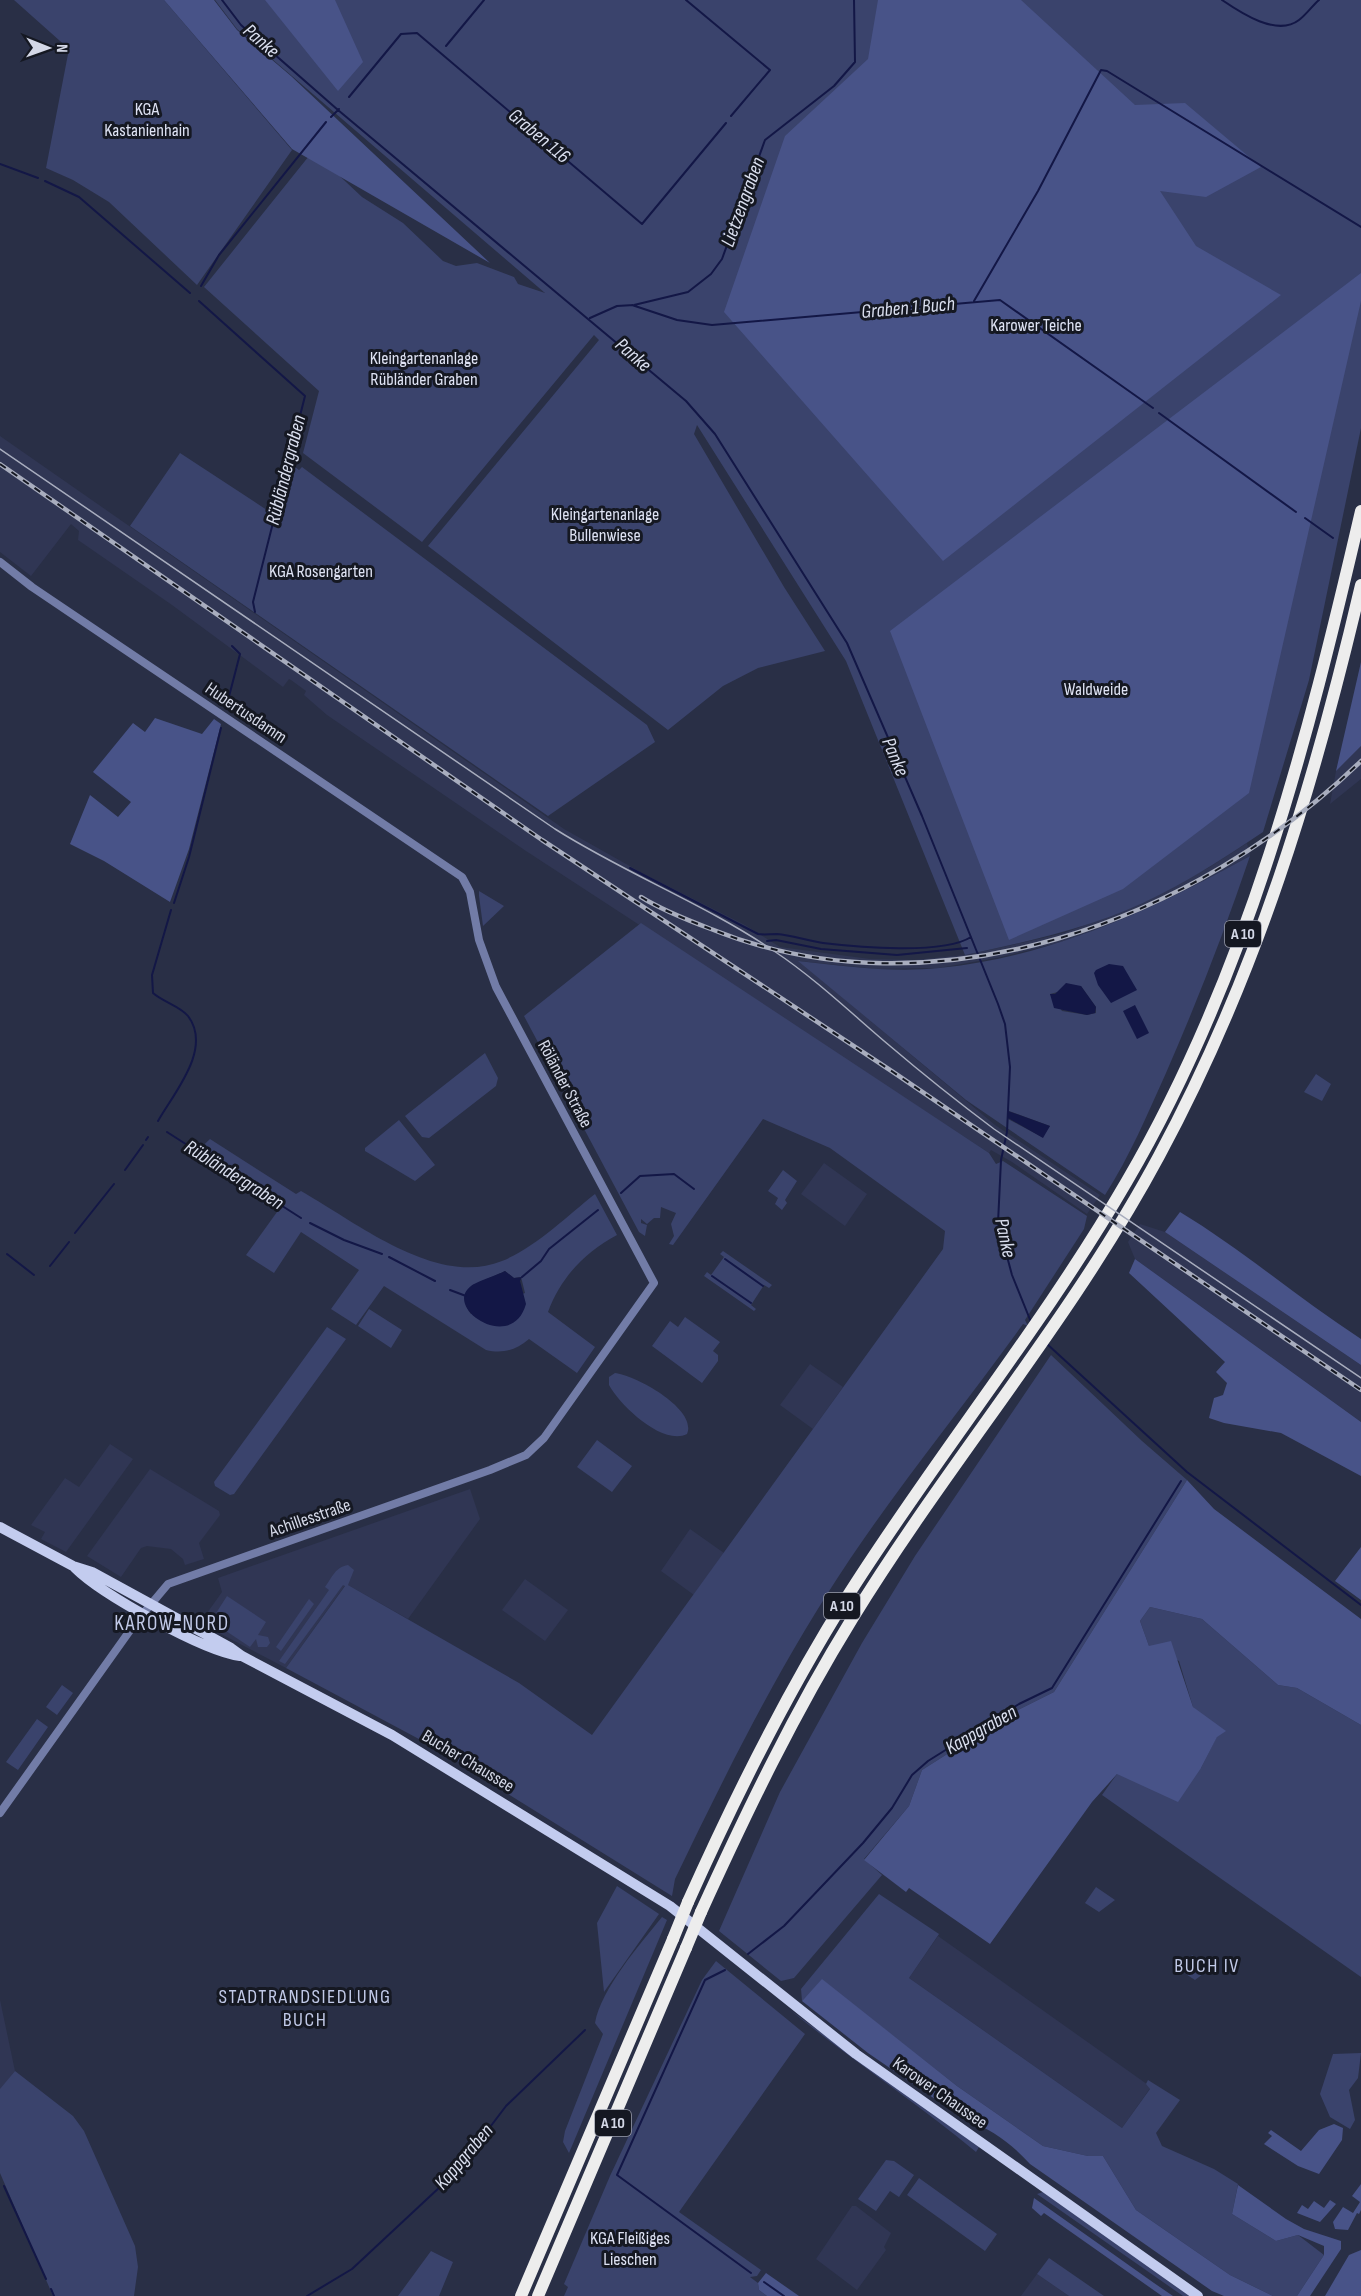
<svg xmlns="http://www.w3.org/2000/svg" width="1361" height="2296" font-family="'Sofia Sans Condensed',sans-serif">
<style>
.built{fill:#303654}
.green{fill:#3a436c;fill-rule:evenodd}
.forest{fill:#485388}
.water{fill:#131746}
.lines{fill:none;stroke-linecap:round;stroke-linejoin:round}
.stream{stroke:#131746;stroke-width:2}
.minor{stroke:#727ca7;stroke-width:8}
.major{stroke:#c3ccef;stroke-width:10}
.highway{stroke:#ededed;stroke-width:12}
.tram{stroke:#a8adbe;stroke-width:1.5}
.rail-casing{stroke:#a8adbe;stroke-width:4.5}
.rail{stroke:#151822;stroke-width:2;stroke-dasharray:7;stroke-linecap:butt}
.highway-bridge{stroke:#ededed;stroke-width:12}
.labels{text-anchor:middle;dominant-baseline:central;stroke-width:6;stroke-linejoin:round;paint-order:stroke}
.shield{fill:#151822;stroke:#9b9eac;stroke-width:1.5}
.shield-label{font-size:16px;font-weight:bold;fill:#d4d8e7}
.park-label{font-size:18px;fill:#dfe3f4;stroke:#151822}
.street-label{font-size:18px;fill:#d4d8e7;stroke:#151822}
.water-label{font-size:20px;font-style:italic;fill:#dadfef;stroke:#151822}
.neighbourhood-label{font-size:20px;letter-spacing:1.5px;fill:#c1c9e7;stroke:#151822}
.quarter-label{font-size:21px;letter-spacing:1.5px;fill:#c1c9e7;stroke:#151822}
</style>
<rect width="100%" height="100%" fill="#292f46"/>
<!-- built -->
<path class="built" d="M 0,436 L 564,829 L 642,873 L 745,925 L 780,947 L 870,959 L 914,960 L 965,955 L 1012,945 L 1064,933 L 1130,908 L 1208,868 L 1247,843 L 1250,856 L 1192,888 L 1115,923 L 1058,943 L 1001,957 L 939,968 L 876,969 L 799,961 L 995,1125 L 1100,1195 L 1087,1214 L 1012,1162 L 991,1150 L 989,1153 L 526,851 L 327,715 L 304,695 L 306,691 L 291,680 L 289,679 L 283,687 L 172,605 L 78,540 L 79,531 L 71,524 L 31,576 L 0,552 Z
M 1361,746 L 1361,779 L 1330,804 L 1336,771 Z
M 824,1163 L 867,1194 L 845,1226 L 801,1194 Z
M 1140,1224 L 1165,1232 L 1361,1365 L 1361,1422 L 1135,1259 L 1128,1242 Z
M 810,1364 L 843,1387 L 813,1429 L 780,1405 Z
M 110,1444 L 133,1459 L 66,1552 L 41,1539 L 45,1532 L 31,1525 L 65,1478 L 79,1487 Z
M 150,1469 L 219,1511 L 220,1515 L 199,1543 L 204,1559 L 185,1565 L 183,1559 L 171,1549 L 147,1546 L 141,1548 L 121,1577 L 87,1556 Z
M 470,1489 L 480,1519 L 408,1619 L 346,1584 L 286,1668 L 200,1623 L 222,1592 L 218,1578 Z
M 690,1529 L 724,1553 L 694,1595 L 661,1571 Z
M 525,1579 L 568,1610 L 545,1641 L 502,1610 Z
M 938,1936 L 1151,2087 L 1122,2128 L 909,1978 Z
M 0,2000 L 15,2071 L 1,2090 L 0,2089 Z
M 852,2206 L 856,2206 L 891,2233 L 884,2247 L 886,2250 L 857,2290 L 816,2259 Z
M 1037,2274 L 1069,2296 L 1021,2296 Z"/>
<!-- green -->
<path class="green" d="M 14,0 L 164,0 L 292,150 L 197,285 L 109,202 L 73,180 L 46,168 L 69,49 Z
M 215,0 L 1361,0 L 1361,428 L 1309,680 L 1263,832 C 1230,854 1197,876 1161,894 C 1100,926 1031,941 965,955 L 846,661 L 697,425 L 694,434 L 784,587 L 825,651 L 758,668 L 723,686 L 668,730 L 428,546 L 599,340 L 594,335 L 422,542 L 303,453 L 319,391 L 204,287 L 313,151 L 362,197 L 403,223 L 443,261 L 456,266 L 477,263 L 514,277 L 518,284 L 545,293 L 237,29 Z
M 180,453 L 273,514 L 286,460 L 299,470 L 302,467 L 647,725 L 655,742 L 548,816 L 130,526 Z
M 1250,856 C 1225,930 1197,1002 1166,1073 C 1147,1115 1130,1156 1105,1195 L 966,1100 L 798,961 C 845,966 892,973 939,968 C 1051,957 1154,909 1250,856 ZM 1081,986 L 1096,1007 L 1096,1013 L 1087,1015 L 1062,1011 L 1050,994 ZM 1008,1111 L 1009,1111 L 1050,1126 L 1042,1137 L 1008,1119 Z
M 479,891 L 504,906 L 483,926 L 479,896 Z
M 641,923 L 989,1153 L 996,1164 L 1003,1161 L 1087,1216 L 1084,1229 L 1025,1320 L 1028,1326 L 1023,1324 C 966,1403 904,1479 850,1559 C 782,1660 728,1769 675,1879 L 672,1896 L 508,1794 L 499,1786 L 432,1746 L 286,1668 L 345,1586 L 343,1585 L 285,1664 L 279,1661 L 329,1590 L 325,1587 C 332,1578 335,1567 348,1565 L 354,1570 L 348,1585 L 519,1683 L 592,1735 L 943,1249 L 945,1231 L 830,1148 L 763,1119 L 673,1245 L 669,1244 L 674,1236 L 671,1224 L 676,1213 L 661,1207 L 660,1218 L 654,1218 L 647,1224 L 641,1219 L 641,1223 L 647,1225 L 645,1236 L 639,1232 L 524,1016 Z
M 485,1053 L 498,1078 L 496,1086 L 429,1138 L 422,1137 L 405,1116 Z
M 1316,1074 L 1331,1084 L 1322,1101 L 1304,1092 Z
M 399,1120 L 435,1165 L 415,1181 L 365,1151 L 365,1148 Z
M 210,1139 L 296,1194 L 301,1191 C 356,1222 437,1288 502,1261 C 536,1247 566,1217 595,1194 L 617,1235 C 585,1252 561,1277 548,1312 L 595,1347 L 577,1373 L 529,1339 C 516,1350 503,1354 486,1350 L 384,1286 L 356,1325 L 331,1309 L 359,1270 L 301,1232 L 274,1273 L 246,1255 L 277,1212 L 191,1157 ZM 505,1271 L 514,1278 L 521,1277 L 525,1293 L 471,1314 C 451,1287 486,1281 505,1271 Z
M 783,1170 L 797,1181 L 785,1200 L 787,1203 L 782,1210 L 775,1204 L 778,1198 L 768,1191 Z
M 723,1251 L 772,1285 L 769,1288 L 764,1285 L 751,1305 L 756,1309 L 754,1311 L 704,1276 L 707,1272 L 711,1275 L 724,1257 L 720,1254 Z
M 369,1309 L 402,1330 L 391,1348 L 358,1326 Z
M 685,1317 L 720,1342 L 713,1351 L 718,1355 L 718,1361 L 702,1383 L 652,1346 L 670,1321 L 678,1327 Z
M 327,1327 L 346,1339 L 234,1494 L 230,1495 L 215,1486 L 214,1482 Z
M 1051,1355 L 1142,1441 L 1187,1480 L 1054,1692 L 1012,1713 L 922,1770 L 909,1806 L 864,1859 L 882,1875 L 794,1978 L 781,1981 L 719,1931 L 780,1792 L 862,1643 L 915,1556 Z
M 615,1373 C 635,1375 698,1409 687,1434 C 662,1446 620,1405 609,1385 L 609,1377 Z
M 597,1440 L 632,1466 L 612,1492 L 577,1467 Z
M 227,1596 L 266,1622 L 258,1635 L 268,1637 L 270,1643 L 267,1647 L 258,1647 L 256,1639 L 250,1647 L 211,1621 Z
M 309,1599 L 314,1604 L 281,1651 L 276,1647 Z
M 1150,1607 L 1202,1619 L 1278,1685 L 1297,1688 L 1361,1725 L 1361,1977 L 1102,1795 L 1117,1774 L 1201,1768 L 1217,1736 L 1193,1707 L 1179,1661 L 1149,1646 L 1140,1621 Z
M 62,1685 L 73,1693 L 57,1715 L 46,1707 Z
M 37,1719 L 48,1727 L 18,1770 L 6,1762 Z
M 617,1886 L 659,1914 L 604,1992 L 597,1923 Z
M 1096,1887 L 1115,1900 L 1099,1912 L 1085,1903 Z
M 879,1894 L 939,1934 L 909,1978 L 1122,2128 L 1150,2089 L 1146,2084 L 1148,2080 L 1180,2100 L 1156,2133 L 1162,2146 L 1214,2169 L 1238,2184 L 1232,2214 L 1276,2241 L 1298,2235 L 1324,2255 L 1297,2296 L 1273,2296 L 1230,2275 L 1136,2210 L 1103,2156 L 1088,2156 L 1043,2146 L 957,2086 L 822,1980 L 802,2001 L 801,1989 Z
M 662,1917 L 667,1920 L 569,2153 L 563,2142 L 565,2131 L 603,2034 L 595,2023 C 601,1989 640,1944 662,1917 Z
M 1192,1955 L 1211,1968 L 1195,1980 L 1181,1971 Z
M 716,1961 L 805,2034 L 679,2212 L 761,2270 L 757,2276 L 750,2277 L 758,2283 L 759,2290 L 767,2296 L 564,2296 L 568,2287 L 564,2284 L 610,2176 L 702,1980 Z
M 790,2010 L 979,2147 L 976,2152 C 916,2102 850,2059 790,2010 Z
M 1361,2053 L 1358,2078 L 1349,2090 L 1355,2120 L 1350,2129 L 1330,2117 L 1320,2094 L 1333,2054 Z
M 15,2071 L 73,2116 L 84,2131 L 135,2246 L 138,2267 L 134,2296 L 53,2296 L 0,2173 L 0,2089 Z
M 886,2160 L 894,2161 L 914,2175 L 899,2197 L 890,2191 L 876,2211 L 858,2199 Z
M 919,2178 L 997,2234 L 985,2251 L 907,2195 Z
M 1043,2192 L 1192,2296 L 1183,2296 L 1037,2194 Z
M 431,2251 L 453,2262 L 439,2296 L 398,2296 Z
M 1049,2258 L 1104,2296 L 1069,2296 L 1037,2274 Z"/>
<!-- forest -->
<path class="forest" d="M 164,0 L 214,0 L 237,30 L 291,76 L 490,263 L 292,149 Z
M 265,0 L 335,0 L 363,62 L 338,91 Z
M 878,0 L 1021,0 L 1135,105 L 1185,103 L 1261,167 L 1206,197 L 1160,191 L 1196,246 L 1281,295 L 943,561 L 724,312 L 785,136 L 868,59 Z
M 1361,273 L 1361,301 L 1249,793 L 1123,889 L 1009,940 L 890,631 Z
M 1361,662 L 1361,746 L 1336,771 Z
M 155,718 L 202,734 L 214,719 L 221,724 L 189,849 L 170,902 L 104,861 L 70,844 L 90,795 L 118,817 L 131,802 L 93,772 L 133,723 L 145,732 Z
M 1180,1212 C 1243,1250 1299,1299 1361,1339 L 1361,1365 L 1165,1232 Z
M 1135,1259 L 1361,1422 L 1361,1476 L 1281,1433 L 1224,1423 L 1209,1418 L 1214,1398 L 1223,1395 L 1227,1383 L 1216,1372 L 1225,1362 L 1129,1273 Z
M 1187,1480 L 1214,1509 L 1361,1619 L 1361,1725 L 1297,1688 L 1278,1685 L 1202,1619 L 1150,1607 L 1140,1621 L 1149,1646 L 1171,1641 L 1193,1707 L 1226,1731 L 1217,1737 L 1201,1768 L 1178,1802 L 1117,1774 L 1092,1802 L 990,1944 L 909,1888 L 906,1892 L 864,1860 L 909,1806 L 922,1770 L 1012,1713 L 1054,1692 Z
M 1361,1547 L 1361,1600 L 1335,1581 Z
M 822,1979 L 957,2086 L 1043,2146 L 1088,2156 L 1103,2156 L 1136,2210 L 1230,2275 L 1273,2296 L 1224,2296 L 1212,2291 L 1030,2164 C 1013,2145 991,2128 967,2121 L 868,2053 L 802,2001 Z
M 1334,2124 L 1343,2128 L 1342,2140 L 1319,2174 L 1298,2166 L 1264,2144 L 1272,2136 L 1268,2133 L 1271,2130 L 1301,2151 L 1319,2130 Z
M 1361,2184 L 1361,2210 L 1359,2214 L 1357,2213 L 1348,2230 L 1335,2229 L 1333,2222 L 1343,2207 L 1353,2213 L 1360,2202 L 1352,2196 Z
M 1238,2185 L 1286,2219 L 1304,2229 L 1341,2241 L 1341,2249 L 1310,2296 L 1297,2296 L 1324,2255 L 1324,2246 L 1298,2235 L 1276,2241 L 1232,2214 Z
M 1034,2198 L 1154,2283 L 1173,2296 L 1162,2296 L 1044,2213 L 1041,2216 L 1032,2208 Z
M 1330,2200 L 1336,2204 L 1320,2222 L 1297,2213 L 1302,2205 L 1308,2209 L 1314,2201 L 1324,2208 Z
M 1361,2250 L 1361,2296 L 1325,2296 L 1349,2255 Z
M 766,2273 L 799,2296 L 767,2296 L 759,2290 L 758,2283 Z"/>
<!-- water -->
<path class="water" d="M 1109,964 L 1123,966 L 1137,990 L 1111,1003 L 1098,985 L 1094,973 L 1096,970 Z
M 1066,983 L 1081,986 L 1096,1007 L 1095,1013 L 1087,1015 L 1054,1008 L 1050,994 L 1055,994 Z
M 1135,1005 L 1149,1033 L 1137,1039 L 1123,1011 Z
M 1008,1111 L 1050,1126 L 1043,1138 L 1008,1118 Z
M 505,1271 L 514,1278 L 522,1277 L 520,1281 L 526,1304 C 512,1354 442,1308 471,1286 C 476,1282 497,1275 505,1271 Z"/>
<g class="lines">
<!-- stream -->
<path class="stream" d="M 222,0 L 241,25 L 338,110 L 686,401 L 715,434 L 847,643 L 922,816 L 998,1004 L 1005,1024 L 1010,1067 L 1007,1132 L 1001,1160 L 998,1223 L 1012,1275 L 1031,1322
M 686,0 L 770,70 L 731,116
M 1222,0 C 1241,13 1277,37 1299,20 C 1306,15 1312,6 1319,0
M 446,46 L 484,0
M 349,97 L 401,34 L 417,33 L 642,224 L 726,123
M 331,117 L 339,109
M 0,164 L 38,178
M 45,181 L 79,197 L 190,293
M 201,286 L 219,255 L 326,122
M 199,301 L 305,396 L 253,602 L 255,612
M 974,301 L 1038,191 L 1101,70 L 1107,71 L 1361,227
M 632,305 L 677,320 L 712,325 L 1000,300 L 1153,408
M 590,318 L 617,306 L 634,305 L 688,292 L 711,274 L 722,259 L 765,140 L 834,86 L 855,62 L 854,0
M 1159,413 L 1296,512
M 1305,518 L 1333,538
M 226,708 L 240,654 L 232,646
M 630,868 L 758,934 C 764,935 770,934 777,934 C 792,935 807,941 823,943 C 856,947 943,955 971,937
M 174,903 L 189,857 L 221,728
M 767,941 L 776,940 L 821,949 L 897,955 L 967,948
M 158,1121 C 173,1094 213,1049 188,1016 C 180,1006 163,1002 153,993 L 152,975 L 171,910
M 167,1132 L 301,1218
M 146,1140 L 148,1137
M 125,1170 L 143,1145
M 621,1193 L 640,1176 L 674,1174 L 694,1189
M 310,1223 L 344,1240 L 382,1254
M 75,1233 L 114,1184
M 7,1254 L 34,1275
M 389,1257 L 435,1281
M 725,1259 L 763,1286
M 50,1266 L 69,1242
M 712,1276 L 751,1303
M 522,1277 L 541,1261 L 549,1249 L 598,1210
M 450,1290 L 466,1296
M 1047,1344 L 1187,1472 L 1361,1605
M 748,1954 L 784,1926 L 863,1843 L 892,1808 L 912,1775 L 928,1761 L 1019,1704 L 1052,1688 L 1181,1481
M 725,1970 L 705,1980 L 617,2175 L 751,2273
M 4,2186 L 46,2279
M 764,2282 L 784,2296
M 51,2289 L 54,2296
M 307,2296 L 352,2269 L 456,2172 L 506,2106 L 585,2030"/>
<!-- minor -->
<path class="minor" d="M 0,562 L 32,587 L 462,877 L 470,892 L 479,940 L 496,987 L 654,1283 L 544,1438 L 526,1455 L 490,1470 L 168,1584 L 136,1622 L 0,1813"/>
<!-- major -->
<path class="major" d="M 0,1527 L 73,1566 L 92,1572 L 231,1648 L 242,1656 L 392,1735 L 670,1906 L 856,2054 L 1198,2296
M 75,1568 C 102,1595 204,1651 240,1656"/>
<!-- highway -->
<path class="highway" d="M 688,1902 C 735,1797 786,1694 847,1597 C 936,1456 1043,1326 1127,1181 C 1248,974 1307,743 1361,511
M 701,1912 C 747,1811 794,1713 852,1619 C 949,1461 1071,1320 1159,1156 C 1257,974 1314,786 1361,585
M 521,2296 L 673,1939
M 538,2296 L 686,1948"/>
<!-- tram -->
<path class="tram" d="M 0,449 L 555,829 C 626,874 705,904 774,951 C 816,979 852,1014 890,1046 C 924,1075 958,1102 994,1129 L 1361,1378"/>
<!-- rail casing -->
<g class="rail-casing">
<path id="rail" d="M 0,464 L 542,840 L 893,1072 L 1361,1390
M 641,897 C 662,910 687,920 711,929 C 933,1019 1196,921 1361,761"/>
</g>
<!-- rail -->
<use href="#rail" class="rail"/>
<!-- highway-bridge -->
<path class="highway-bridge" d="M 673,1939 L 688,1902
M 686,1948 L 701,1912"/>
</g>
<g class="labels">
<!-- shield labels -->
<g class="shield">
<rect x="1225" y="921" width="36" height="26" rx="4.5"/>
<rect x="824" y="1593" width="36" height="26" rx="4.5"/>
<rect x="595" y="2110" width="36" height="26" rx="4.5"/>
</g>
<g class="shield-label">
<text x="1243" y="934">A 10</text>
<text x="842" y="1606">A 10</text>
<text x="613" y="2123">A 10</text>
</g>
<!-- park labels -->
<g class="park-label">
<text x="147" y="109">KGA<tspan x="147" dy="21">Kastanienhain</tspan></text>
<text x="1036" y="325">Karower Teiche</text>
<text x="424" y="358">Kleingartenanlage<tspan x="424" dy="21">Rübländer Graben</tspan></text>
<text x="605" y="514">Kleingartenanlage<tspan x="605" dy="21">Bullenwiese</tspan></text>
<text x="321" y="571">KGA Rosengarten</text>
<text x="1096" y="689">Waldweide</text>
<text x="630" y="2238">KGA Fleißiges<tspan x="630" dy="21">Lieschen</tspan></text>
</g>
<!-- street labels -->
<g class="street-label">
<text transform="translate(246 713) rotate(34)">Hubertusdamm</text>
<text transform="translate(565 1084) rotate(62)">Röländer Straße</text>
<text transform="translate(310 1518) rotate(-19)">Achillesstraße</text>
<text transform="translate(468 1761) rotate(31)">Bucher Chaussee</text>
<text transform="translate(940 2093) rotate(35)">Karower Chaussee</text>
</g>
<!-- water labels -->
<g class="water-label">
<text transform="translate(261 41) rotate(41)">Panke</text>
<text transform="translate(539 136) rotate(40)">Graben 116</text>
<text transform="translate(743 202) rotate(-70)">Lietzengraben</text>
<text transform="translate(908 308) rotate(-5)">Graben 1 Buch</text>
<text transform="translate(633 355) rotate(41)">Panke</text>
<text transform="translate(286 470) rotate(-76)">Rübländergraben</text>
<text transform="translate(895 757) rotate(67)">Panke</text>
<text transform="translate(234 1175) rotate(32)">Rübländergraben</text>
<text transform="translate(1005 1238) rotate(78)">Panke</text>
<text transform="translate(981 1730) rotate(-30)">Kappgraben</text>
<text transform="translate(464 2157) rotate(-50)">Kappgraben</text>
</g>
<!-- neighbourhood labels -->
<g class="neighbourhood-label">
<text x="1207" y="1966">BUCH IV</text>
<text x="305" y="1997">STADTRANDSIEDLUNG<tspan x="305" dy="23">BUCH</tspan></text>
</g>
<!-- quarter labels -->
<g class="quarter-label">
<text x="172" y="1623">KAROW-NORD</text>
</g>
</g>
<!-- north arrow -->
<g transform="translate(48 48) rotate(91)" stroke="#151822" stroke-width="4.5" paint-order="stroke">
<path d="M0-4.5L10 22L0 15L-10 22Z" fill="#d4d8e7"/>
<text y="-9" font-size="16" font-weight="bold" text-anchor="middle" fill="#d4d8e7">N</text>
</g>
</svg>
